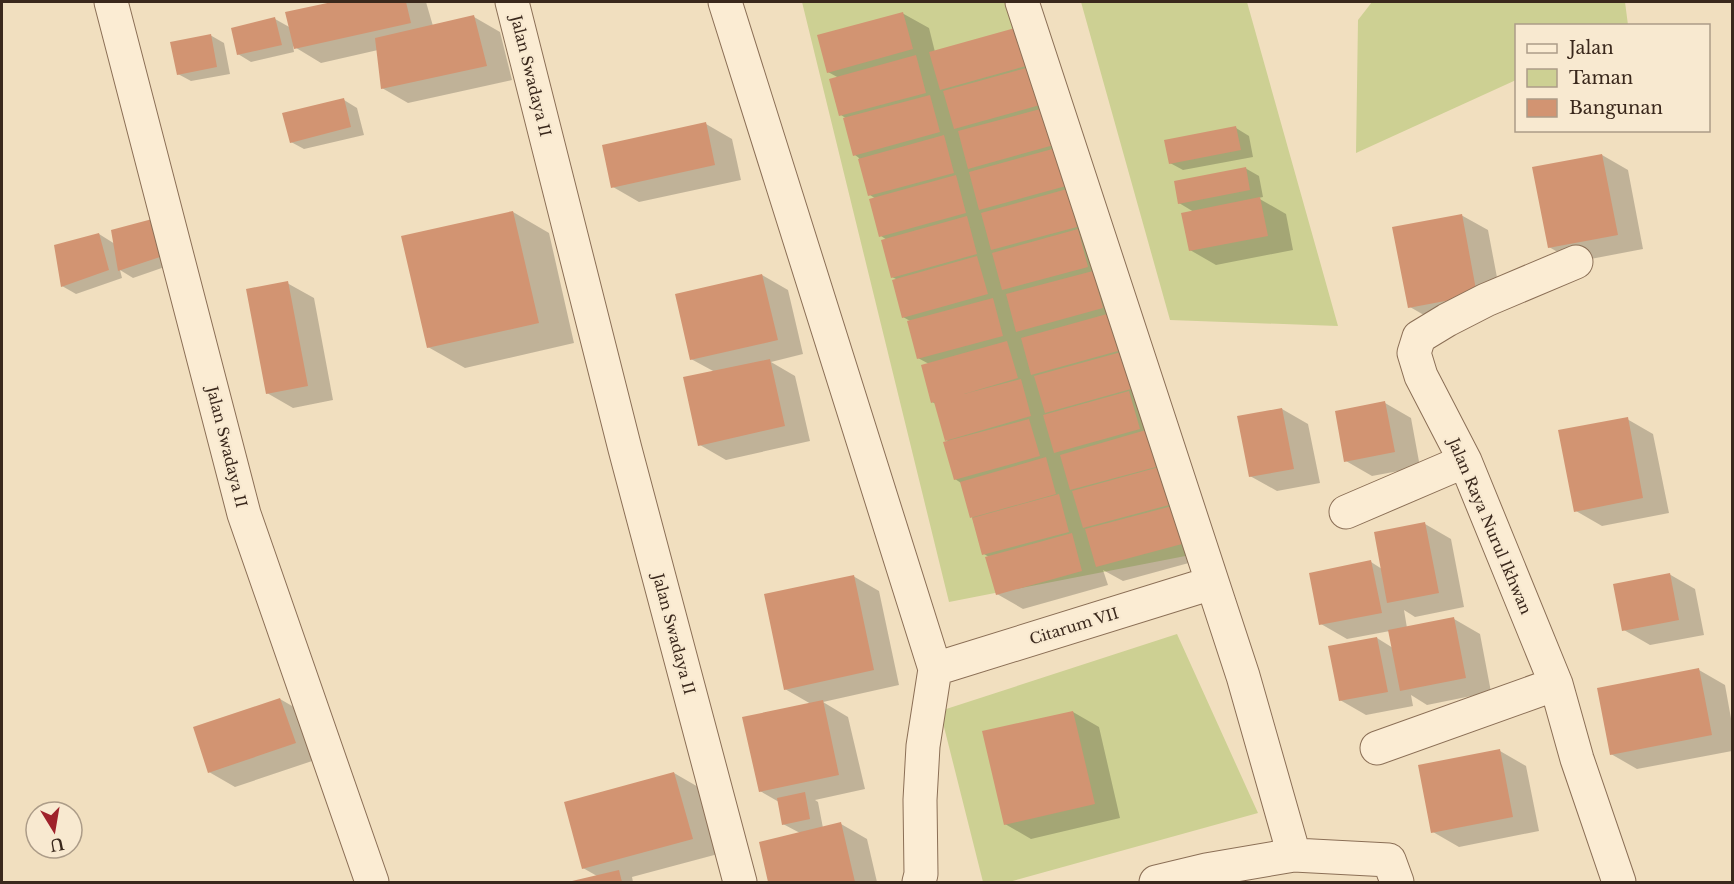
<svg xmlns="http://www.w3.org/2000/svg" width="1734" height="884" font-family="'Libre Baskerville',serif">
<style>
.green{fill:#cdd093}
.shadow{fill:#0003}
.building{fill:#d29472}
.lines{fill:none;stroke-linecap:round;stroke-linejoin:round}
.street-casing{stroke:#8b6f56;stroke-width:35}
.street{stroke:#fbecd3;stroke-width:33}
.labels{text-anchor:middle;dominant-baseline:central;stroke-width:4.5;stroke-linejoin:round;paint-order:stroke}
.street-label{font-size:15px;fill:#3a281c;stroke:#f8e9d0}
</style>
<rect width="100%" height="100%" fill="#f1dfbf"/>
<!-- green -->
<path class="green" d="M 802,2 L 1027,2 L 1206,552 L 949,602 Z
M 1081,2 L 1247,2 L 1338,326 L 1170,320 Z
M 1372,2 L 1625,2 L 1628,25 L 1516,26 L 1516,80 L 1356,153 L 1358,20 Z
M 1177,634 L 1258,813 L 1009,882 L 983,882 L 940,711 Z"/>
<!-- shadow -->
<path class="shadow" d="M 339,2 L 426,2 L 433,26 L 474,17 L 500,32 L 512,80 L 408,103 L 382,88 L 378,50 L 321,63 L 293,46 L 294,52 L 251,62 L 238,54 L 275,19 L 291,28 L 287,13 Z
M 902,13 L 929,28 L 935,52 L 1015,30 L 1207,558 L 1123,581 L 1103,570 L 1108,585 L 1023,609 L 997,594 L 989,557 L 984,554 L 961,483 L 955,479 L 950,442 L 946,440 L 936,404 L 932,402 L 929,364 L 918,358 L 912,322 L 903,317 L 898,280 L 892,277 L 887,240 L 881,236 L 876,199 L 870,195 L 859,158 L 855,155 L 847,119 L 841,115 L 839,78 L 828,72 Z
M 210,35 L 224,43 L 230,74 L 191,81 L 178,74 Z
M 344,100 L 357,108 L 364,135 L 304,149 L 291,142 Z
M 706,124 L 732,139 L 741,180 L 639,202 L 613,187 Z
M 1236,128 L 1249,136 L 1253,157 L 1183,170 L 1170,163 Z
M 1602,155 L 1628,170 L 1643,249 L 1575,262 L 1549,247 Z
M 1245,168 L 1259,176 L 1263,197 L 1258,198 L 1286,214 L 1293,250 L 1216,265 L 1190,250 L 1194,212 L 1179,203 Z
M 513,212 L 549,233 L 574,343 L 465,368 L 428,347 Z
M 1461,215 L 1488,230 L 1503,309 L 1436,322 L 1410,307 Z
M 99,234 L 115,244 L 179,262 L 133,278 L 120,270 L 122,278 L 76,294 L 62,286 Z
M 762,275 L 788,290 L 803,354 L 771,362 L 795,376 L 810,441 L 726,460 L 700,445 L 715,372 L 691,359 Z
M 287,283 L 314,298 L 333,400 L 293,408 L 267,393 Z
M 1385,403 L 1411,418 L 1420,467 L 1372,476 L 1346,461 Z
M 1282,409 L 1308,424 L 1320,483 L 1277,491 L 1250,476 Z
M 1627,419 L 1653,434 L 1669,513 L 1602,526 L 1576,511 Z
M 1425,524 L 1451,539 L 1464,607 L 1415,617 L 1404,610 L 1407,628 L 1454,619 L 1480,634 L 1491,692 L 1427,705 L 1411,695 L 1413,706 L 1366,715 L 1340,700 L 1377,638 L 1393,648 L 1390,631 L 1347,639 L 1321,624 L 1371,562 L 1382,569 Z
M 1669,574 L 1695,589 L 1704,635 L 1650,645 L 1624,630 Z
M 853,576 L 879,591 L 899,685 L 823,702 L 848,717 L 865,789 L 815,800 L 818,802 L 823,828 L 841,824 L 867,839 L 877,882 L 770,882 L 761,843 L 800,833 L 783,824 L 779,802 L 760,791 L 811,704 L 785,689 Z
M 1699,670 L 1725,685 L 1732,724 L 1732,751 L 1637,769 L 1611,754 Z
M 280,699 L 306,714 L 321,758 L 235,787 L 209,772 Z
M 1073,712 L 1099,727 L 1120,818 L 1031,839 L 1005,824 Z
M 1500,751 L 1526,766 L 1539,831 L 1459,847 L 1433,832 Z
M 674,773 L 700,788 L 718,854 L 632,877 L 633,882 L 574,882 L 597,876 L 583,868 Z"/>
<!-- building -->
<path class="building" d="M 332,2 L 406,2 L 411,23 L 294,49 L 285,12 Z
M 903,12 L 913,49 L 827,73 L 817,35 Z
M 474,15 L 487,66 L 381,89 L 375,38 Z
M 275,17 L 282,45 L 237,55 L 231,28 Z
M 1015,28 L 1026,66 L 940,90 L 929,52 Z
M 211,34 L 217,67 L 177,75 L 170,42 Z
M 916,55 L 926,93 L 839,116 L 829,79 Z
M 1030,67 L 1040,105 L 954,129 L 943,91 Z
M 930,95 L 940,132 L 853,156 L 843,118 Z
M 344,98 L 351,127 L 290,143 L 282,113 Z
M 1044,108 L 1054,145 L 968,169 L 958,131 Z
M 706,122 L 715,165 L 611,188 L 602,145 Z
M 1236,126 L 1241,150 L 1169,164 L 1164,140 Z
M 944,135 L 954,173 L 868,196 L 858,159 Z
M 1056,148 L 1066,186 L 979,210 L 969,172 Z
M 1602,154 L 1618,235 L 1548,248 L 1532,167 Z
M 1246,167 L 1250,190 L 1178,204 L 1174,181 Z
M 956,175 L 966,213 L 879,237 L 869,199 Z
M 1067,189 L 1077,227 L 991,250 L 981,213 Z
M 1260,197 L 1268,236 L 1189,251 L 1181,213 Z
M 513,211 L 539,323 L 427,348 L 401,236 Z
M 1462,214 L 1477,295 L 1408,308 L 1392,227 Z
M 967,216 L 977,254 L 891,278 L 881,240 Z
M 156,218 L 166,255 L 118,271 L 111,230 Z
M 1078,229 L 1088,267 L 1002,290 L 992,253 Z
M 99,233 L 109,270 L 61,287 L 54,245 Z
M 977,256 L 988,294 L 902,318 L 892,280 Z
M 1093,271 L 1103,308 L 1016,332 L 1006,294 Z
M 762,274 L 778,340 L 690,360 L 675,294 Z
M 288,281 L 308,386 L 266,394 L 246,289 Z
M 993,298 L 1003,336 L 917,359 L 907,321 Z
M 1107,314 L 1118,351 L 1031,375 L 1021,338 Z
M 1007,341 L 1018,378 L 964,394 L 1021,379 L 1031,416 L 945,441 L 934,402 L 931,403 L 921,365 Z
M 1121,352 L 1131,389 L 1045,413 L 1034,376 Z
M 770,359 L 785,426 L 698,446 L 683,377 Z
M 1129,391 L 1140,429 L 1054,453 L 1043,415 Z
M 1385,401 L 1395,452 L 1344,462 L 1335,411 Z
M 1282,408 L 1294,469 L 1249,477 L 1237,416 Z
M 1628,417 L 1643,498 L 1574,512 L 1558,430 Z
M 1029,419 L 1040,456 L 954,480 L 943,442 Z
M 1146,430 L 1156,467 L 1070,490 L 1060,455 Z
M 1046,457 L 1056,494 L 970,518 L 960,482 Z
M 1159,467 L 1169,505 L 1083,528 L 1072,491 Z
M 1059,494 L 1069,532 L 982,555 L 972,518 Z
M 1172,506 L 1182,544 L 1096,567 L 1085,529 Z
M 1425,522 L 1439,593 L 1387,603 L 1374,532 Z
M 1072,533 L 1082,571 L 996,595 L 985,557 Z
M 1371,560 L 1382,613 L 1319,625 L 1309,573 Z
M 1670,573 L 1679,620 L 1622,631 L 1613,584 Z
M 854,575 L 874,670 L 784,690 L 764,594 Z
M 1454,617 L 1466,678 L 1400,691 L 1388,630 Z
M 1377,637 L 1388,692 L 1339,701 L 1328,646 Z
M 1699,668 L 1712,735 L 1610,755 L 1597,688 Z
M 280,698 L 296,743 L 208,773 L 193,727 Z
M 823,700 L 839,775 L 759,792 L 742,717 Z
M 1073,711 L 1095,804 L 1004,825 L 982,731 Z
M 1500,749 L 1513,817 L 1431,833 L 1418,765 Z
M 674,772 L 693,839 L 582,869 L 564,802 Z
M 805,792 L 810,819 L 782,825 L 777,798 Z
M 841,822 L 855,882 L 768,882 L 759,842 Z
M 619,870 L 622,882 L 572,882 L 572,881 Z"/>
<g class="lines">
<!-- street casing -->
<g class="street-casing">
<path id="street" d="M 111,2 L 244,514 L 372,882
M 512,2 L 625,449 L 740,882
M 725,2 L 935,669 L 923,746 L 920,800 L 921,874 L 919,882
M 1022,2 L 1243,676 L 1294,855
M 1576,262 L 1486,300 L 1447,320 L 1419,337 L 1414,353 L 1421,376 L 1465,461 L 1556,684 L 1577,759 L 1619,882
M 1346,512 L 1465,461
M 935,669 L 1212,583
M 1377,748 L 1556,684
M 1156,882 L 1206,870 L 1294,855 L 1389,860 L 1397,882"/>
</g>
<!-- street -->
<use href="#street" class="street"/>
</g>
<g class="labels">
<!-- street labels -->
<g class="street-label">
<text transform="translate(531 76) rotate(76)">Jalan Swadaya II</text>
<text transform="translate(227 447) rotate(76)">Jalan Swadaya II</text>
<text transform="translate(1490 526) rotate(67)">Jalan Raya Nurul Ikhwan</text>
<text transform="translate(1074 626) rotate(-17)">Citarum VII</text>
<text transform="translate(674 634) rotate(75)">Jalan Swadaya II</text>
</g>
</g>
<!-- border -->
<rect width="1734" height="884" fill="none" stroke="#3a281c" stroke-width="6"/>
<!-- legend -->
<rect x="1515" y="24" width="195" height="108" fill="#f8e9d0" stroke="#ac9c88" stroke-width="1.5"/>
<rect x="1527" y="44" width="30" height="9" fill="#fbecd3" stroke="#ac9c88" stroke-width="1.5"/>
<text x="1569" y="54" font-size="18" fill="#3a281c">Jalan</text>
<rect x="1527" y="69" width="30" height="18" fill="#cdd093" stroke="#ac9c88" stroke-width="1.5"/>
<text x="1569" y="84" font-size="18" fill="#3a281c">Taman</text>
<rect x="1527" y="99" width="30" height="18" fill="#d29472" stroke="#ac9c88" stroke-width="1.5"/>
<text x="1569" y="114" font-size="18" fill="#3a281c">Bangunan</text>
<!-- north arrow -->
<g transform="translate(54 830) rotate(169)"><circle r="28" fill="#f8e9d0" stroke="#ac9c88" stroke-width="1.5"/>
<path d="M0-4.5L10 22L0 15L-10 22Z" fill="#9f222b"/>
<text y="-9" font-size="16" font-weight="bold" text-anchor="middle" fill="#3a281c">U</text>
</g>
</svg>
